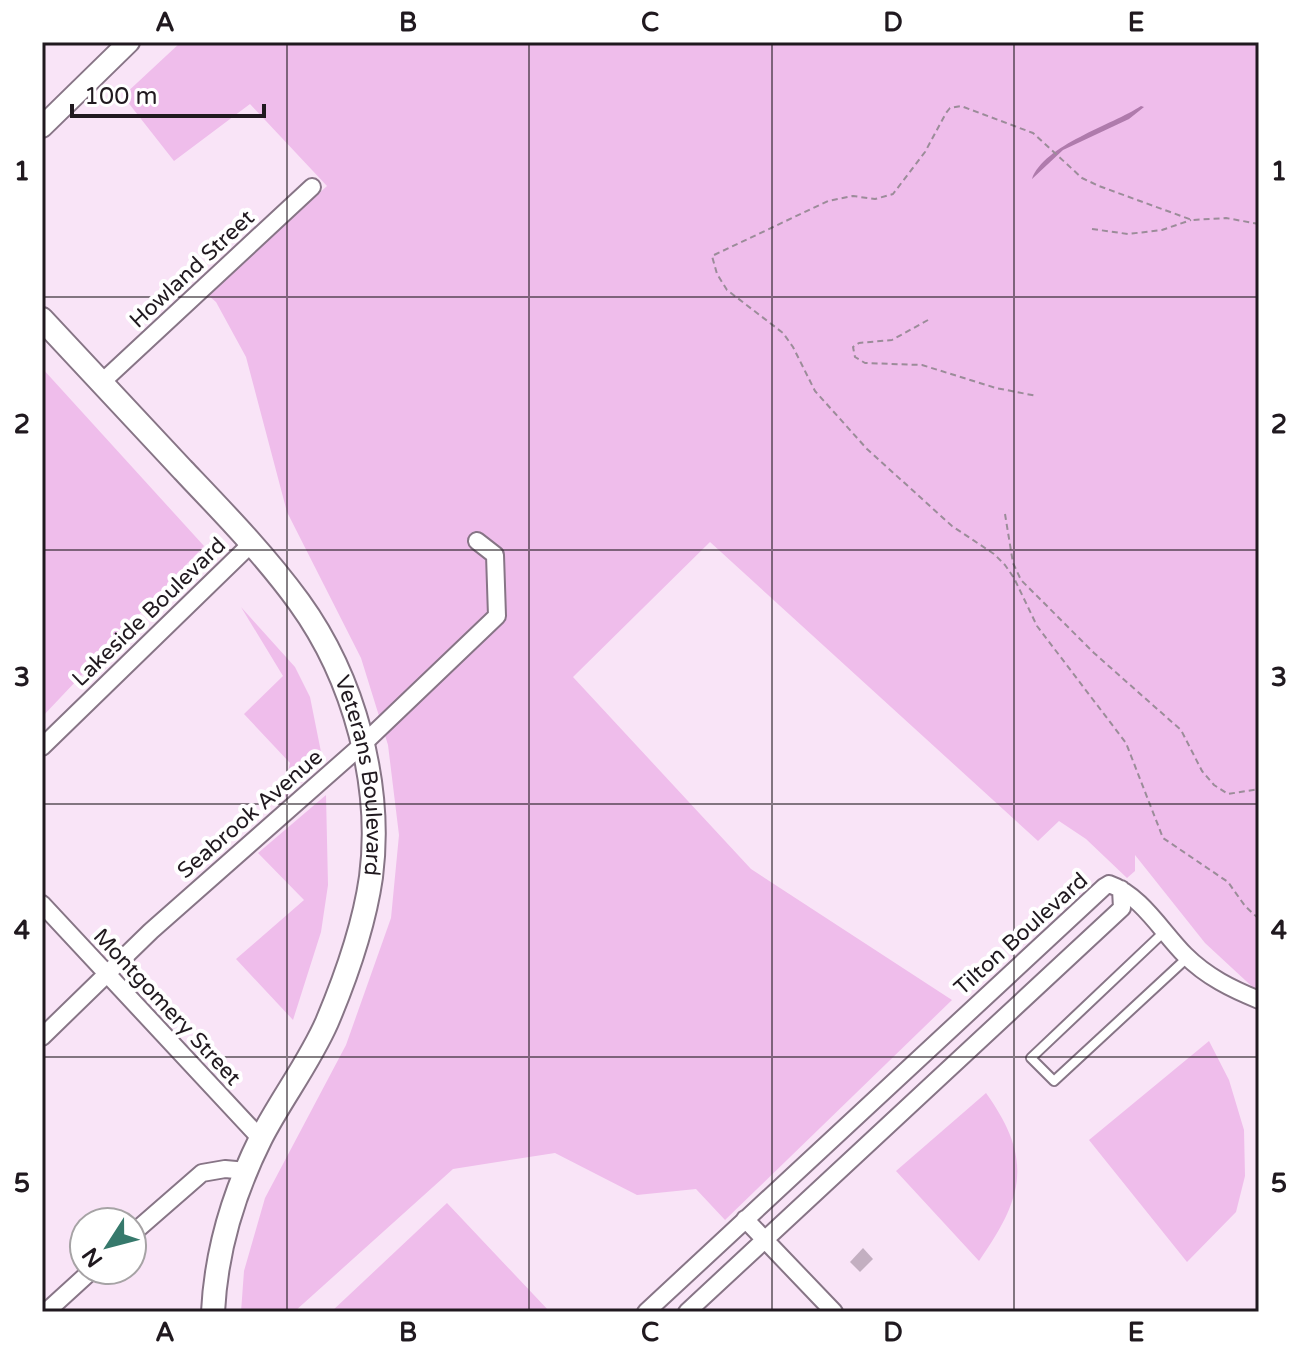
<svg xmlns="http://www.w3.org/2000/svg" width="1301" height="1354" font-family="'Varela Round',sans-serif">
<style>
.green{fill:#efbdeb}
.water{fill:#af7bac}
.building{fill:#c3afc1}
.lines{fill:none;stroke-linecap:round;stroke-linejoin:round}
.service-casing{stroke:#877586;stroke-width:12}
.minor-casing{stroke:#877586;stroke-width:20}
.tertiary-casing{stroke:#877586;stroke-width:24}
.secondary-casing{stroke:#877586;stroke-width:26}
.path{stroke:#9b8c99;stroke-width:2;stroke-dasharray:6 4;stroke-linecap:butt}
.service{stroke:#fff;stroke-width:8}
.minor{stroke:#fff;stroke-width:16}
.tertiary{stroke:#fff;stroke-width:20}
.secondary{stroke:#fff;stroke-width:22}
.grid{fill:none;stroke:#20191f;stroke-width:2;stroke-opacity:0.55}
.labels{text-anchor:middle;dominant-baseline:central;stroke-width:8;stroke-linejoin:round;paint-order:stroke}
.street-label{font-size:22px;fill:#20191f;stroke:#fff}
.neatline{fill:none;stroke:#20191f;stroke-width:3}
.grid-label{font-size:26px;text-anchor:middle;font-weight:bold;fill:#20191f}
</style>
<rect width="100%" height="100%" fill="#f9e4f7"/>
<!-- green -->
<path class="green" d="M 181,42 L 1259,42 L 1259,993 L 1205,943 L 1135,855 L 1135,871 L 1127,878 L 1086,839 L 1059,821 L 1038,841 L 710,542 L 573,677 L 751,869 L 952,1000 L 725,1220 L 696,1189 L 637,1195 L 555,1153 L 453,1169 L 294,1312 L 241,1312 L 244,1271 L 265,1198 L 346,1045 L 391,918 L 399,835 L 388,745 L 361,658 L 287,512 L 246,357 L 216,302 L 209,296 L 327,186 L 250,104 L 174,161 L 123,96 Z
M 42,368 L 204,546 L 42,717 Z
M 241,607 L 295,667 L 310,697 L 323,762 L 281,801 L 290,763 L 244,714 L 283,676 Z
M 326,795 L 328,885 L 321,932 L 293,1020 L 236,959 L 304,900 L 258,853 Z
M 1209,1041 L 1229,1080 L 1244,1130 L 1245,1176 L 1236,1212 L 1187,1262 L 1089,1140 Z
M 986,1093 C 1034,1160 1023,1198 979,1261 L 896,1171 Z
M 447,1203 L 550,1312 L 331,1312 Z"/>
<!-- water -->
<path class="water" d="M 1141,106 L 1144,107 L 1129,119 L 1063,150 L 1032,179 C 1044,145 1112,125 1141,106 Z"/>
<!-- building -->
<path class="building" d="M 863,1248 L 873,1259 L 860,1272 L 850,1262 Z"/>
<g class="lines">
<!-- service casing -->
<g class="service-casing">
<path id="service" d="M 1164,932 L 1031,1058 L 1054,1081 L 1187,958"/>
</g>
<!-- minor casing -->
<g class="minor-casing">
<path id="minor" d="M 101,383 L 312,187
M 42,747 L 252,543
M 42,904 L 261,1139
M 42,1037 L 151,931 L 363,744 L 497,616 L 495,555 L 477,541
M 745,1219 L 834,1312
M 132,1234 L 202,1173 L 225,1169 L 247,1171
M 46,1312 L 92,1270
M 646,1312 L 1104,887 L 1109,884 C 1141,895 1162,932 1185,955 C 1207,977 1232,989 1259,1000
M 687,1312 L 1122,908 L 1121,889"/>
</g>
<!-- tertiary casing -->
<g class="tertiary-casing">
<path id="tertiary" d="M 42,127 L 129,42"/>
</g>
<!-- secondary casing -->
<g class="secondary-casing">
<g id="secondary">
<path id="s1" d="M 42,319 C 89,370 136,420 183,470 C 223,512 264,554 299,602 C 354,678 383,784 371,877 C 364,926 346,977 327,1022 C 309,1063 281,1099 261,1138 C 234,1192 216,1252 213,1312"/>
</g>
</g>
<!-- path -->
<path class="path" d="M 1259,224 L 1226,218 L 1192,220 L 1099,186 L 1082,178 L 1033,133 L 961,106 L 950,108 L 946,113 L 925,152 L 893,194 L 875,199 L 853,196 L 828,201 L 712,256 L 717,274 L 727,290 L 783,333 L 793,347 L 815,391 L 867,449 L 952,526 L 994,554 L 1005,565 L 1014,578 L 1037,626 L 1126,743 L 1163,838 L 1228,882 L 1245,906 L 1259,919
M 1092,229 L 1128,234 L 1162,230 L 1191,220
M 928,320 L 892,340 L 859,343 L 853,347 L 855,357 L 865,363 L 922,365 L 996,388 L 1037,396
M 1005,514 L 1013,563 L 1021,580 L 1094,653 L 1181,730 L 1202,771 L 1214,785 L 1228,794 L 1259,789"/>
<!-- service -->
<use href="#service" class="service"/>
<!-- minor -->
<use href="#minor" class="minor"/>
<!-- tertiary -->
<use href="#tertiary" class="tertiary"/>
<!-- secondary -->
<use href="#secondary" class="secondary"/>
</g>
<!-- grid -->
<path class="grid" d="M 287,42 L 287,1312M 529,42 L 529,1312M 772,42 L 772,1312M 1014,42 L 1014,1312M 42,297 L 1259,297M 42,550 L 1259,550M 42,804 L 1259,804M 42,1057 L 1259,1057"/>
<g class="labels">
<!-- street labels -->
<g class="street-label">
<text transform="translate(192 269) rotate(-43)">Howland Street</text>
<text transform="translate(149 612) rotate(-44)">Lakeside Boulevard</text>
<text stroke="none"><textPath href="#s1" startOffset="570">Veterans Boulevard</textPath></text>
<text transform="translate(250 814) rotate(-41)">Seabrook Avenue</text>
<text transform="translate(1021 934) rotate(-42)">Tilton Boulevard</text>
<text transform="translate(167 1007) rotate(47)">Montgomery Street</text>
</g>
</g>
<!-- border -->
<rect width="1301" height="1354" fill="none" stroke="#ffffff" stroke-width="88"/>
<!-- north arrow -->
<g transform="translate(108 1246) rotate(234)"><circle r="38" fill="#ffffff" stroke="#a6a3a5" stroke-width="2"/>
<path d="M0-6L14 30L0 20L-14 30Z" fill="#36796c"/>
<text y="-12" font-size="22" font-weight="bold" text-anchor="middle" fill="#20191f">N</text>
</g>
<!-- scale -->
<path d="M72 104v12h192v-12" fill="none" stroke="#20191f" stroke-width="4"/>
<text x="84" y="104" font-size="24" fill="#20191f" stroke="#ffffff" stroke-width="6" paint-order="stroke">100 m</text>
<rect x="44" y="44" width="1213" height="1266" class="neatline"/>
<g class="grid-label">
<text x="165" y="31">A</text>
<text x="408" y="31">B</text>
<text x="650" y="31">C</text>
<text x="893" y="31">D</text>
<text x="1136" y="31">E</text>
<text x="22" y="180">1</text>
<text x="1279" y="180">1</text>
<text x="22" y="433">2</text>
<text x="1279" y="433">2</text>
<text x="22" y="686">3</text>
<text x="1279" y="686">3</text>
<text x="22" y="939">4</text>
<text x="1279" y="939">4</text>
<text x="22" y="1192">5</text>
<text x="1279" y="1192">5</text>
<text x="165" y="1341">A</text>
<text x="408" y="1341">B</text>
<text x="650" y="1341">C</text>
<text x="893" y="1341">D</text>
<text x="1136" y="1341">E</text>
</g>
</svg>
